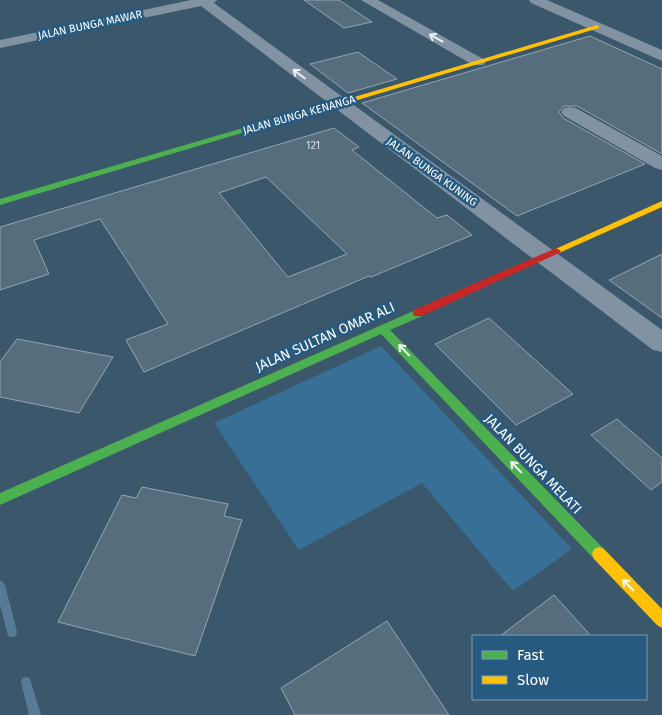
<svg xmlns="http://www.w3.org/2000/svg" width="662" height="715" font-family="'Fira Sans',sans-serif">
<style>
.green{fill:#376f96}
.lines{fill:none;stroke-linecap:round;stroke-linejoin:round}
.stream{fill:#567b95;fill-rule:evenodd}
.building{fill:#566d7e;stroke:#94a5b1;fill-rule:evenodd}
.street{fill:#8193a2;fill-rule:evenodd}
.fast{fill:#4caf50;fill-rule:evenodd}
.slow{fill:#ffc107;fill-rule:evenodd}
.jam{fill:#c62828;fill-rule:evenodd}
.oneway{stroke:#eceff1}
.oneway2{stroke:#f6fbf6}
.labels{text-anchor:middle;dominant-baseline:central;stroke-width:5;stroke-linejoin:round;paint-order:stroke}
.far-street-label{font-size:11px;fill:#fff;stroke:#265a81}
.number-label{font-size:11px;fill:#d5dadf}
.street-label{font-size:14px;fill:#fff;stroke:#265a81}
</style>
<rect width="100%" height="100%" fill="#3b576c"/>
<!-- green -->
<path class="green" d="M 381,346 L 572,549 L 513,591 L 422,483 L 299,550 L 214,423 Z"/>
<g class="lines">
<!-- stream -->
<path class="stream" d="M 0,580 L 3,582 L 5,585 L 17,632 L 16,636 L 12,637 L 8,636 L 7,632 L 0,605 Z
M 26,677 L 30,678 L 31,682 L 41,715 L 29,715 L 21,682 L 22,678 Z"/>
</g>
<!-- building -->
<path class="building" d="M 304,0 L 339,0 L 372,22 L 344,28 Z
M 590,36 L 662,69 L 662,154 L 577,106 L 564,106 L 559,112 L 563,118 L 645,164 L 517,216 L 362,103 Z
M 358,52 L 397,79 L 348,93 L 310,64 Z
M 334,128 L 359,147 L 352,150 L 437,218 L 447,215 L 472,235 L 371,277 L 369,276 L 144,372 L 126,340 L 168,324 L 100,219 L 34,240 L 49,274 L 0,290 L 0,227 ZM 266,177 L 347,254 L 288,277 L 219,193 Z
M 662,254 L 662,318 L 609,280 Z
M 489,318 L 573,394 L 516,425 L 435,344 Z
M 17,339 L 113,357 L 79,413 L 0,397 L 0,362 Z
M 617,419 L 662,458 L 662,482 L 651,490 L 591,435 Z
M 142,487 L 228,504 L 224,516 L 242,520 L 195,656 L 58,622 L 122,495 L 136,498 Z
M 554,595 L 591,636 L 500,636 Z
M 387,621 L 449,715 L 295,715 L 281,688 Z"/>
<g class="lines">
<!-- street -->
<path class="street" d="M 191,0 L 217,0 L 214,3 L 662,330 L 662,352 L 653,350 L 201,6 L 0,48 L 0,40 Z
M 361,0 L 378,0 L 483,59 L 486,62 L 483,65 L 473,65 Z
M 529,0 L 547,0 L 662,50 L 662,61 L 531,3 Z
M 570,107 L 576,108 L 662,156 L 662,170 L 655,168 L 564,116 L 561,112 L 564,108 Z"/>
<!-- fast -->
<path class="fast" d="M 288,115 L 295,117 L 0,205 L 0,199 Z
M 418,309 L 422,310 L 423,313 L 422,316 L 390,330 L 604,549 L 606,554 L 604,559 L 599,561 L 594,559 L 381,334 L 0,505 L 0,493 Z"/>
<!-- slow -->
<path class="slow" d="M 597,25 L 599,26 L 599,28 L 294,119 L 287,117 Z
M 662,201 L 662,207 L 559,253 L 556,254 L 551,251 Z
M 599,547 L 604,549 L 662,609 L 662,628 L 657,625 L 594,559 L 592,554 L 594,549 Z"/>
<!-- jam -->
<path class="jam" d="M 556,248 L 561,251 L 559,253 L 422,316 L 414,316 L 413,313 L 414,310 Z"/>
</g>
<!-- one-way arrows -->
<defs><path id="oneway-shaft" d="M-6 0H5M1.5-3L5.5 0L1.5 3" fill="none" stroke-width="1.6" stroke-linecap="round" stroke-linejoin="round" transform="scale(1.25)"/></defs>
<g class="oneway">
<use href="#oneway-shaft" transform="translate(436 38) rotate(-151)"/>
<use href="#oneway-shaft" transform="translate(299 74) rotate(-143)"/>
</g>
<g class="oneway2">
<use href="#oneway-shaft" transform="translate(404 350) rotate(-134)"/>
<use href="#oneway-shaft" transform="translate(516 467) rotate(-134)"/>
<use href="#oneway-shaft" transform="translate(628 585) rotate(-134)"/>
</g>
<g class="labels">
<!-- far-street labels -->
<g class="far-street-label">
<text transform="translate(90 25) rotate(-12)">JALAN BUNGA MAWAR</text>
<text transform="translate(299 115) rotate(-16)">JALAN BUNGA KENANGA</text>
<text transform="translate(432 172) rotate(36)">JALAN BUNGA KUNING</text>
</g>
<!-- number labels -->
<g class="number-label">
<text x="313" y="145">121</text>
</g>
<!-- street labels -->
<g class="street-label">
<text transform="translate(325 337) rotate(-24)">JALAN SULTAN OMAR ALI</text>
<text transform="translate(533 464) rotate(46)">JALAN BUNGA MELATI</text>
</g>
</g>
<!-- legend -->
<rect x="472" y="635" width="175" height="65" fill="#265a81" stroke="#7d9cb3"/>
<rect x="482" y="651" width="25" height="8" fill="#4caf50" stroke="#7d9cb3"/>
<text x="517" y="660" font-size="15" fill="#ffffff">Fast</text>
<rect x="482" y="676" width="25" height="8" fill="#ffc107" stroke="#7d9cb3"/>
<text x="517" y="685" font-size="15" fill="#ffffff">Slow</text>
</svg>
